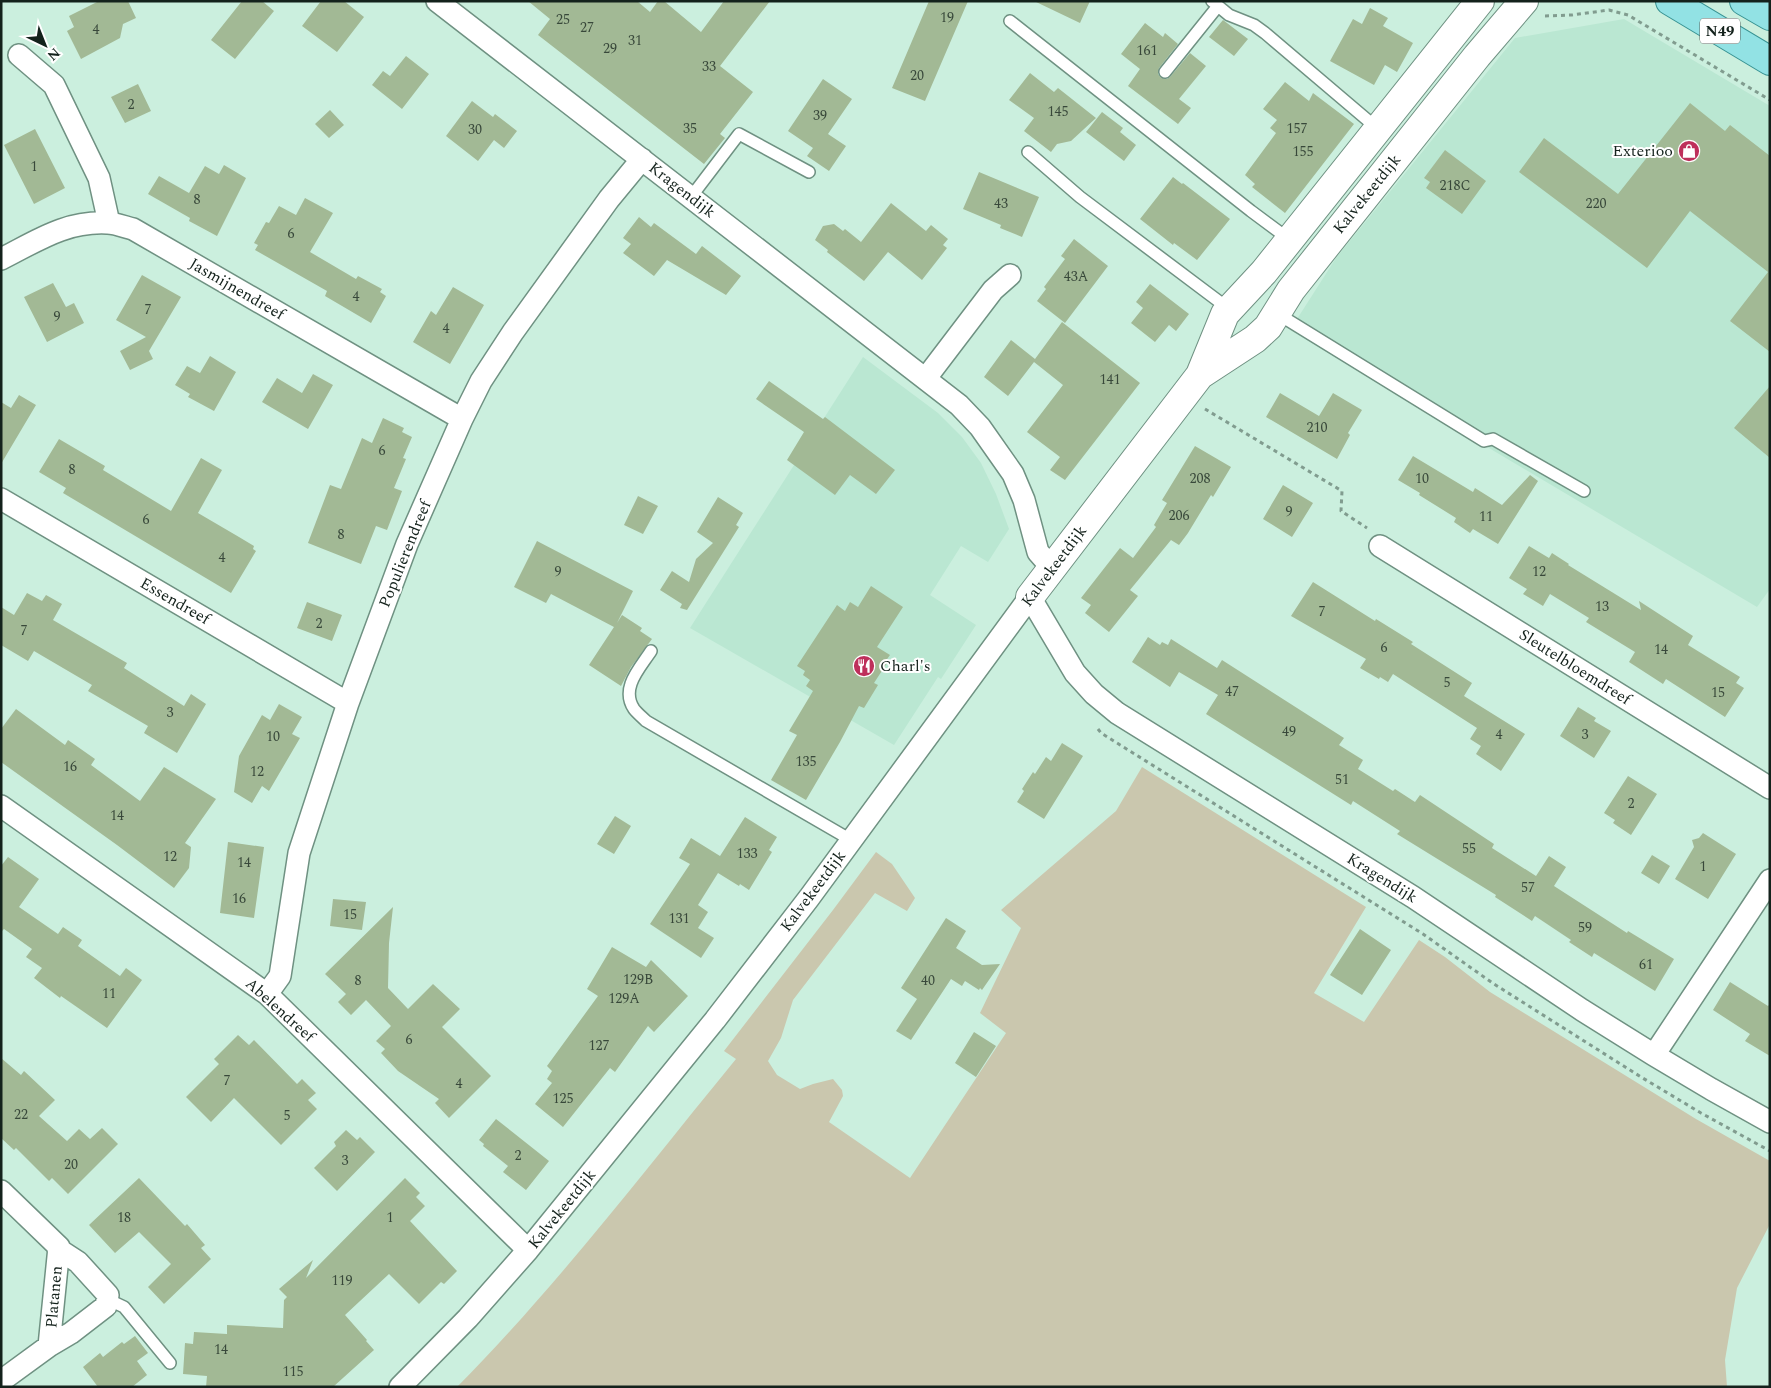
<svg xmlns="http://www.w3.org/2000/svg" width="1771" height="1388" font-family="Spectral,serif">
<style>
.built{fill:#bae7d2}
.green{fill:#cac7ae}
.building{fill:#a2b995}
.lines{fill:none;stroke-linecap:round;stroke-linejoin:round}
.service-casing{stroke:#6f9182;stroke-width:14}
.minor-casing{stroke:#6f9182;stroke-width:24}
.tertiary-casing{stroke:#6f9182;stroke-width:30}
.primary-casing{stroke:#379292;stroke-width:30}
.path{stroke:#819c8f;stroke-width:3;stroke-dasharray:4 4;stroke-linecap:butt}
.service{stroke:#fff;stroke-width:11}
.minor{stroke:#fff;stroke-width:21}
.tertiary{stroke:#fff;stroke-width:28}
.primary{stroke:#92e2e4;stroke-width:28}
.labels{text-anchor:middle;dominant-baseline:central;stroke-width:4;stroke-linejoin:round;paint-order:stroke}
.number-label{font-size:14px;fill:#38483a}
.shield{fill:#fff;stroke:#5a6460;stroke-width:1}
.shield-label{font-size:15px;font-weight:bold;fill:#14221c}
.poi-label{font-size:16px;fill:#14221c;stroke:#fff;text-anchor:end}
.street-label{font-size:16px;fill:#14221c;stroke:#fff}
</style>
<rect width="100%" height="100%" fill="#cbefde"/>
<!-- built -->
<path class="built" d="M 1624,19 L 1770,106 L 1770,589 L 1757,607 L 1290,330 L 1336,258 L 1515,38 Z
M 863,357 L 938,413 L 962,437 L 981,463 L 996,494 L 1009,529 L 988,562 L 961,546 L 930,595 L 976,625 L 941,679 L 938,677 L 894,745 L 690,628 Z"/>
<!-- green -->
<path class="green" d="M 1142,767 L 1366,907 L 1314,993 L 1364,1022 L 1419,940 L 1445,957 L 1490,992 L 1696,1119 L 1770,1161 L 1770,1224 L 1737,1288 L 1725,1360 L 1727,1387 L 457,1387 C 558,1285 645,1170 736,1059 L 724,1051 L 833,910 L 876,852 L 892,864 L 915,898 L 907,911 L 875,893 L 793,1000 L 781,1038 L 768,1061 L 777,1075 L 800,1089 L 813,1084 L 833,1079 L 842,1090 L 843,1096 L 829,1122 L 910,1178 L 1006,1033 L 980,1013 L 1021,928 L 1001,910 L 1116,811 Z"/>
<!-- building -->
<path class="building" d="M 99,1 L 128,1 L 136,18 L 123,24 L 120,38 L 81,59 L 67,31 L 74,27 L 69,16 Z
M 242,1 L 262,1 L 274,11 L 235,59 L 211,40 Z
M 321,1 L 344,1 L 364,17 L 337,52 L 302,26 Z
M 528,1 L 637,1 L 650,12 L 658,1 L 664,1 L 701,32 L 724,1 L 770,1 L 720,66 L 753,92 L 720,134 L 725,138 L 704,164 L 538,35 L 550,19 Z
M 929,1 L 968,1 L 925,101 L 892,88 Z
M 1034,1 L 1090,1 L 1080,23 Z
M 1370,8 L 1388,18 L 1383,26 L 1413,43 L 1397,72 L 1385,65 L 1374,85 L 1330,61 L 1353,19 L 1362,24 Z
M 1223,20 L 1248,39 L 1234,56 L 1209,37 Z
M 1145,23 L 1163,37 L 1165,33 L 1178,44 L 1159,68 L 1158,74 L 1161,78 L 1167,79 L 1170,77 L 1190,53 L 1206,66 L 1179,99 L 1191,108 L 1178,124 L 1128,86 L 1140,69 L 1121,54 Z
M 406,56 L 429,74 L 402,109 L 372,85 L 383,71 L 390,76 Z
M 1030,73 L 1054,92 L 1058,88 L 1096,118 L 1071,141 L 1057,144 L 1051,152 L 1024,131 L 1034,118 L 1009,100 Z
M 823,79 L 852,99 L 828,134 L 846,146 L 829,171 L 807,156 L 813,148 L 788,131 Z
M 1285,82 L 1309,101 L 1313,93 L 1354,124 L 1285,213 L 1252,187 L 1255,184 L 1245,175 L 1276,133 L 1270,128 L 1277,120 L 1263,109 Z
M 138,84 L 151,111 L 125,123 L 111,97 Z
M 472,101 L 493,117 L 495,114 L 517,131 L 504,148 L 494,140 L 478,161 L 446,136 Z
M 1690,103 L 1725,131 L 1730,125 L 1770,156 L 1770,352 L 1730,321 L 1768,272 L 1690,211 L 1647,268 L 1519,172 L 1544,138 L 1618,194 Z
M 330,110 L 344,125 L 329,138 L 315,124 Z
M 1102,112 L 1123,128 L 1120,132 L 1136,145 L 1124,161 L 1086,132 Z
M 35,129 L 65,188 L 34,204 L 4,145 Z
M 1445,150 L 1486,181 L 1462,214 L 1426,188 L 1430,182 L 1424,178 Z
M 224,165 L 246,178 L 217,236 L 189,221 L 190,218 L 148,194 L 159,176 L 189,193 L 205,166 L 219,174 Z
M 979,172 L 1039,197 L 1022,237 L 1000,228 L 1001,225 L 963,209 Z
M 1173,177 L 1182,184 L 1183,183 L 1230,219 L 1197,260 L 1174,243 L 1173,245 L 1140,219 Z
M 305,198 L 333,213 L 310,252 L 356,279 L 358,276 L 382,289 L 380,292 L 386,296 L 371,323 L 325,296 L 327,291 L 255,250 L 258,245 L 254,243 L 266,222 L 269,223 L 279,206 L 296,215 Z
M 891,203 L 926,231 L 931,225 L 948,239 L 943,245 L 947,248 L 922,280 L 888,252 L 864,281 L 827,252 L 828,250 L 815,240 L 823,226 L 834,224 L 843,231 L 845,229 L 861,242 Z
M 639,217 L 651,227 L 654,223 L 696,254 L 702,246 L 741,276 L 726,295 L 667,260 L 654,276 L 623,253 L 631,244 L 623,238 Z
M 1074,239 L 1108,266 L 1065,323 L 1037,301 L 1046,289 L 1044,287 L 1065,259 L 1061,256 Z
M 142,275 L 181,297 L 149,351 L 153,359 L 130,370 L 120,351 L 146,337 L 116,320 Z
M 53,283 L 66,307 L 74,303 L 84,323 L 47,342 L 24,297 Z
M 1150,284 L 1189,314 L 1176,331 L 1169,325 L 1155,342 L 1131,323 L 1143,308 L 1136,302 Z
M 453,287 L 484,305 L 450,364 L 413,342 L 431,311 L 436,315 Z
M 1062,322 L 1140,383 L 1065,480 L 1050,470 L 1060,457 L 1027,432 L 1063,385 L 1034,362 L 1008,396 L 984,377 L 1011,340 L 1035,359 Z
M 210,356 L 236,372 L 214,411 L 188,397 L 190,394 L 175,385 L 187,366 L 200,373 Z
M 313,374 L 333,385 L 308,429 L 262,402 L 277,378 L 302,393 Z
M 769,381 L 823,419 L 825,417 L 895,470 L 876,494 L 850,475 L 835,495 L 787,460 L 804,432 L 756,399 Z
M 1770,386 L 1770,458 L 1734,428 Z
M 1280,393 L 1319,416 L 1333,393 L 1362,410 L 1348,433 L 1350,435 L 1337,459 L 1266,417 Z
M 19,395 L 36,405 L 1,464 L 1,402 L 11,408 Z
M 383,418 L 404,428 L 402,432 L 412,437 L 403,458 L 406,459 L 394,488 L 402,491 L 387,530 L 376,526 L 361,564 L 308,543 L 330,485 L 341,489 L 362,438 L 372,443 Z
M 59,439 L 105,466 L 103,470 L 171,511 L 201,458 L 222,470 L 198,513 L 239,537 L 254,546 L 253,549 L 256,551 L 231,593 L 63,493 L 66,488 L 39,472 Z
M 1195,446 L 1231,467 L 1213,497 L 1211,495 L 1188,533 L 1179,545 L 1171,540 L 1130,590 L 1138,596 L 1109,632 L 1085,613 L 1091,605 L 1081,598 L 1120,548 L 1133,558 L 1156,527 L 1154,525 L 1167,503 L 1162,500 Z
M 1413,456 L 1473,492 L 1475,488 L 1502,505 L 1530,475 L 1538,481 L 1498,544 L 1473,529 L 1470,533 L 1454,522 L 1456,518 L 1419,495 L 1420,493 L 1398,480 Z
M 1283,485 L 1313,503 L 1292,537 L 1263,519 Z
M 638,496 L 658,506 L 643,534 L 624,525 Z
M 718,497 L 743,513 L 736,525 L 739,527 L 687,610 L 680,608 L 682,604 L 660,590 L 672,571 L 689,582 L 696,559 L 713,543 L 697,532 Z
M 537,541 L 633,591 L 617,623 L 622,615 L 642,628 L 640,631 L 652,639 L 631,667 L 621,686 L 589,665 L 614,627 L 551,594 L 546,603 L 514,587 Z
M 1529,546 L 1549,558 L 1552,553 L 1569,564 L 1568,565 L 1641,610 L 1639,601 L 1693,636 L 1688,645 L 1740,677 L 1736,683 L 1744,688 L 1725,717 L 1666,679 L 1663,684 L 1629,662 L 1635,652 L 1586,622 L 1589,618 L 1550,594 L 1543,606 L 1523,594 L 1527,589 L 1509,578 Z
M 1313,582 L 1375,621 L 1376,619 L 1413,642 L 1411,644 L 1472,683 L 1464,696 L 1525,734 L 1501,771 L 1476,754 L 1481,746 L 1470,739 L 1477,728 L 1393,674 L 1388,682 L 1380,677 L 1379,679 L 1360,668 L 1366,659 L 1291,616 Z
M 871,586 L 903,607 L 877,647 L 890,655 L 885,662 L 887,663 L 874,683 L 878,685 L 864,708 L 859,706 L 840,742 L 806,800 L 771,780 L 797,735 L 789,731 L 813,691 L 806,686 L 810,680 L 803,675 L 805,671 L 797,666 L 837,605 L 845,611 L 850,602 L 858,607 Z
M 27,593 L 42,601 L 46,595 L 62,604 L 53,620 L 127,663 L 124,668 L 184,706 L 191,694 L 206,704 L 177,753 L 144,733 L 148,726 L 88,691 L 92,685 L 34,651 L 28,661 L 1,645 L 1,607 L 14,615 Z
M 307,602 L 342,615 L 332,641 L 297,628 Z
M 1148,637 L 1160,645 L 1162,642 L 1168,645 L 1171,639 L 1217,668 L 1222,660 L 1344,738 L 1339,745 L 1363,760 L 1358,769 L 1393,791 L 1395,789 L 1415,802 L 1420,795 L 1494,844 L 1492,848 L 1536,876 L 1549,856 L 1566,867 L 1554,886 L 1627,933 L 1628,931 L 1674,959 L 1655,991 L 1594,953 L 1592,957 L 1569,942 L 1571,940 L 1535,916 L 1532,921 L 1495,897 L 1496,895 L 1397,834 L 1400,831 L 1353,801 L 1351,805 L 1206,714 L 1218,695 L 1179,672 L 1170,687 L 1132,662 Z
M 279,704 L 302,717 L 292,734 L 300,738 L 269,791 L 262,786 L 252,803 L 234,792 L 239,756 L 262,715 L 270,720 Z
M 1578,707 L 1596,718 L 1594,721 L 1611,731 L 1594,758 L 1560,736 Z
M 16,709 L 65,745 L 68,740 L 95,759 L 91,765 L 140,801 L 164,767 L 216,799 L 185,843 L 191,847 L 189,868 L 174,888 L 117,845 L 1,762 L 1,729 Z
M 1062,743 L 1083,756 L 1044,819 L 1017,802 L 1024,791 L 1022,789 L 1033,772 L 1035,774 L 1046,757 L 1051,761 Z
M 1628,776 L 1657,794 L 1631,835 L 1613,823 L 1615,820 L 1604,813 Z
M 615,816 L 631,826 L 614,854 L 597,844 Z
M 745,817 L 777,837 L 769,850 L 772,852 L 749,890 L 740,884 L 739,886 L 718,873 L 698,905 L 708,912 L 698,928 L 714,938 L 701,958 L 650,924 L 690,864 L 679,858 L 691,838 L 720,856 Z
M 1703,833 L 1736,854 L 1708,899 L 1675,879 L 1694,847 L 1692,840 L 1699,838 Z
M 228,842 L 264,847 L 254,918 L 220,913 Z
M 1652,855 L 1670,866 L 1659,884 L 1641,873 Z
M 8,857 L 39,879 L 19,907 L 58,934 L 63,927 L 82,940 L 78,946 L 120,976 L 126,968 L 142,980 L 107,1028 L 61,996 L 60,998 L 34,978 L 42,968 L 26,957 L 32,949 L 4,929 L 1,932 L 1,866 Z
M 333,899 L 366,902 L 362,930 L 330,926 Z
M 393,907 L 389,943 L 388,988 L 408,1009 L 433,984 L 460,1009 L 442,1027 L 491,1076 L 449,1118 L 435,1103 L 439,1099 L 398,1071 L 381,1053 L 385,1049 L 376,1041 L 391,1026 L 366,1000 L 351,1015 L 338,1002 L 346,994 L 325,974 Z
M 946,918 L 966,931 L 956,948 L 982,965 L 1000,964 L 982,990 L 980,988 L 979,990 L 965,981 L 962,986 L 951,979 L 911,1040 L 896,1031 L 917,999 L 901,988 Z
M 1360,929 L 1391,950 L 1362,995 L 1330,975 Z
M 612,947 L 646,967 L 651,960 L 688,996 L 654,1032 L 648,1026 L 615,1072 L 610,1068 L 563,1127 L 535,1104 L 552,1083 L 547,1079 L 552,1071 L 547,1066 L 598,996 L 587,989 Z
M 1730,982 L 1768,1006 L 1770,1004 L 1770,1056 L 1745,1041 L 1750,1034 L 1713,1010 Z
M 974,1032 L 996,1046 L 976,1077 L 955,1063 Z
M 238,1035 L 249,1045 L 254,1040 L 297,1084 L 302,1079 L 316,1093 L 308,1100 L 317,1109 L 281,1145 L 234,1098 L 211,1122 L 186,1097 L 219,1064 L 214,1059 Z
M 1,1058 L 21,1075 L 24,1071 L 55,1100 L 39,1116 L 67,1141 L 79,1129 L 90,1139 L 102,1128 L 118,1144 L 68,1194 L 52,1178 L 49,1181 L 16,1148 L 14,1150 L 1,1138 Z
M 496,1119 L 549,1161 L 526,1190 L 503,1172 L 508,1166 L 483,1146 L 484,1144 L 479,1140 Z
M 346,1130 L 357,1140 L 360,1137 L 375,1152 L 337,1191 L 314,1168 L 336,1146 L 334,1142 Z
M 139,1178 L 185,1226 L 187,1224 L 205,1245 L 201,1248 L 211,1259 L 164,1304 L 148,1287 L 171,1264 L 139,1232 L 115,1253 L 89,1225 Z
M 405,1178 L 420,1193 L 416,1197 L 425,1206 L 410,1221 L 457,1271 L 444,1284 L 441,1282 L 419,1304 L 389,1274 L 345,1315 L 367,1340 L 366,1341 L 374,1350 L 333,1387 L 206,1387 L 207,1376 L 183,1374 L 185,1343 L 193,1344 L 194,1332 L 227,1334 L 227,1325 L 283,1328 L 284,1300 L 287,1297 L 279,1289 L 313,1260 L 306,1278 Z
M 135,1336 L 148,1353 L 137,1361 L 147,1375 L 132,1387 L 98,1387 L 83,1367 L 100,1353 L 103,1357 L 122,1342 L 124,1344 Z"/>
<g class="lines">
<!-- service casing -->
<g class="service-casing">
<path id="service" d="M 1212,1 L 1229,15 L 1254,25 L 1265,33 L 1378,129
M 1010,21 L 1251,211 L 1290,240
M 1165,72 L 1218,6
M 1028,152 L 1080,197 L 1229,309
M 691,197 L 739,134 L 809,172
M 1278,314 L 1484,441 L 1493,439 L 1584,491
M 651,651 C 640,668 620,688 634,709 C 637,713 642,717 646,721 L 851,840
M 107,1299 L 124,1307 L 170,1363"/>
</g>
<!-- minor casing -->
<g class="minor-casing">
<path id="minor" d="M 437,1 L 959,405 L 980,427 L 1013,474 L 1024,500 L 1038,552 L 1052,568
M 19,55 L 54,85 L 99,178 L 109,223
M 1,259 C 37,241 65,221 107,223 C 115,223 125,227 133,229 L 462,419
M 926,378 L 993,290 L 1010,275
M 1,499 L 348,703
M 1380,546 L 1770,788
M 1,806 L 267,994 L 528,1250
M 267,994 L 280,976 L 299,853 L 348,703 L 407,544 L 462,419 L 481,381 L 513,332 L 609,199 L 642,159
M 1654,1055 L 1770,880
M 1,1191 L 59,1247 L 49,1346 L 1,1381
M 49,1346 L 71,1333 L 106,1306 L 108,1295 L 78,1262 L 58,1249
M 400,1387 L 468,1318 L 528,1250 L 715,1020 L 809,898 L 1030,597 L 1075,673 L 1094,694 L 1117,713 L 1413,897 L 1582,1010 L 1654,1055 L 1711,1089 L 1770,1122"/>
</g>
<!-- tertiary casing -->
<g class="tertiary-casing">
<path id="tertiary" d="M 1200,375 L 1255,339 L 1268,327 L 1291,290 L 1477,56 L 1524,1
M 1030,597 L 1200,375 L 1225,314 L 1264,272 L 1480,1"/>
</g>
<!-- primary casing -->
<g class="primary-casing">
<path id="primary" d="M 1670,1 L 1770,61
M 1744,1 L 1770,16"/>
</g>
<!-- path -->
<path class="path" d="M 1545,16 L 1572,15 L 1609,10 L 1628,15 L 1770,100
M 1205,409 L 1342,491 L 1341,511 L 1367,528
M 1098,729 L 1101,733 L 1423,934 L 1494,984 L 1641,1077 L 1701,1113 L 1770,1151"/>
<!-- service -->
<use href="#service" class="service"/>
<!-- minor -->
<use href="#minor" class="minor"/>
<!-- tertiary -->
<use href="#tertiary" class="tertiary"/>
<!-- primary -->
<use href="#primary" class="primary"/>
</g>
<!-- icons -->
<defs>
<g id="shop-disc" transform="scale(1.125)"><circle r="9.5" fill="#be2f5b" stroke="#fff"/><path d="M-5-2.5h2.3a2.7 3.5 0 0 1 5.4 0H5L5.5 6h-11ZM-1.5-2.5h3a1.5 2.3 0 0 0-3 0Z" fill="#fff"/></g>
<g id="restaurant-disc" transform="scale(1.125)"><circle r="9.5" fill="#be2f5b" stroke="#fff"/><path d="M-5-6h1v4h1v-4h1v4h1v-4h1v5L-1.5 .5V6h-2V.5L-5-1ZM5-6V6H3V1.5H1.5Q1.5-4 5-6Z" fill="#fff"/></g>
</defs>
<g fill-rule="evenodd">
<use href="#shop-disc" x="1689" y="151"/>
<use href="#restaurant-disc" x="864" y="666"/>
</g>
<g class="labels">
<!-- number labels -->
<g class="number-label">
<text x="947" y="17">19</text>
<text x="563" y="19">25</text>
<text x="587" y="27">27</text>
<text x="96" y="29">4</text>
<text x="635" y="40">31</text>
<text x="610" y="48">29</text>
<text x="1147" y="50">161</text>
<text x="709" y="66">33</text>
<text x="917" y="75">20</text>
<text x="131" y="104">2</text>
<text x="1058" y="111">145</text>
<text x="820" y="115">39</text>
<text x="690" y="128">35</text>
<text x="1297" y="128">157</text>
<text x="475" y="129">30</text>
<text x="1303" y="151">155</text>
<text x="34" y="166">1</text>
<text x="1455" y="185">218C</text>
<text x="197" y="199">8</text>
<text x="1001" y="203">43</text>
<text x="1596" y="203">220</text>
<text x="291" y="233">6</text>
<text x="1076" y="276">43A</text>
<text x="356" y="296">4</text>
<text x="148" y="309">7</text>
<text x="57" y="316">9</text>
<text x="446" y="328">4</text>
<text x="1110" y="379">141</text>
<text x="1317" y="427">210</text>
<text x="382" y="450">6</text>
<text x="72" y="469">8</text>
<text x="1200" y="478">208</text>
<text x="1422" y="478">10</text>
<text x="1289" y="511">9</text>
<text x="1179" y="515">206</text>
<text x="1486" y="516">11</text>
<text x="146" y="519">6</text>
<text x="341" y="534">8</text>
<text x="222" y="557">4</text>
<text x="558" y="571">9</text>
<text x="1539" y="571">12</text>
<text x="1602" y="606">13</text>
<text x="1322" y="611">7</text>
<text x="319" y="623">2</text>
<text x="24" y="630">7</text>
<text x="1384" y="647">6</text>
<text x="1661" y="649">14</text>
<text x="1447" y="682">5</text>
<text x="1232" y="691">47</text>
<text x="1718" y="692">15</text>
<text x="170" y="712">3</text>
<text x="1289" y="731">49</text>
<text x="1499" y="734">4</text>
<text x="1585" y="734">3</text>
<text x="273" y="736">10</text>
<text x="806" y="761">135</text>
<text x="70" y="766">16</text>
<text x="257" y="771">12</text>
<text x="1342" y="779">51</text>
<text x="1631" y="803">2</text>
<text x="117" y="815">14</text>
<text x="1469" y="848">55</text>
<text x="747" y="853">133</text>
<text x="170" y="856">12</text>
<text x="244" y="862">14</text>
<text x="1703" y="866">1</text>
<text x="1528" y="887">57</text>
<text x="239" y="898">16</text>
<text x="350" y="914">15</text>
<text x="679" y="918">131</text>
<text x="1585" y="927">59</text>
<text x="1646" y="964">61</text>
<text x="638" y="979">129B</text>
<text x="358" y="980">8</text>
<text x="928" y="980">40</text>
<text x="109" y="993">11</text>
<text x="624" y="998">129A</text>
<text x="409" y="1039">6</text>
<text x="599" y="1045">127</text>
<text x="227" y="1080">7</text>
<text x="459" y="1083">4</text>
<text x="563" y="1098">125</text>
<text x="21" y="1114">22</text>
<text x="287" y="1115">5</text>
<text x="518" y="1155">2</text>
<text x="345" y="1160">3</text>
<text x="71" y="1164">20</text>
<text x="124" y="1217">18</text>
<text x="390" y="1217">1</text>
<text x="342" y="1280">119</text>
<text x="221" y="1349">14</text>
<text x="293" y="1371">115</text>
</g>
<!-- shield labels -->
<rect class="shield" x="1700" y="18.5" width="40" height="25" rx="4"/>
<g class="shield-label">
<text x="1720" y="31">N49</text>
</g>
<!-- poi labels -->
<g class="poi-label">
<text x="1673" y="151">Exterioo</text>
<text x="880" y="666" text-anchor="start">Charl's</text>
</g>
<!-- street labels -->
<g class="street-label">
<text transform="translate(682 190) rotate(38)">Kragendijk</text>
<text transform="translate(1367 194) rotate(-51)">Kalvekeetdijk</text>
<text transform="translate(237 289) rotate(30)">Jasmijnendreef</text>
<text transform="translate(405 554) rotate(-68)">Populierendreef</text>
<text transform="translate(1054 566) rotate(-53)">Kalvekeetdijk</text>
<text transform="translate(175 601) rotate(30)">Essendreef</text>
<text transform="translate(1575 667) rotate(32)">Sleutelbloemdreef</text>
<text transform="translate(1382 878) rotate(32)">Kragendijk</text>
<text transform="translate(813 891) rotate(-53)">Kalvekeetdijk</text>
<text transform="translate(280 1010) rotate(42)">Abelendreef</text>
<text transform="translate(562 1209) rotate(-51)">Kalvekeetdijk</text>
<text transform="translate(54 1297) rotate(-85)">Platanen</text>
</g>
</g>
<!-- border -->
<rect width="1771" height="1388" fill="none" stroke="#14221c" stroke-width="5"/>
<!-- north arrow -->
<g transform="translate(45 45) rotate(137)" stroke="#ffffff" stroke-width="4" paint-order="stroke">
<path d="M0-4L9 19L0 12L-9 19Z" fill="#14221c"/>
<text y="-8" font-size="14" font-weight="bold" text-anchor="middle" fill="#14221c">N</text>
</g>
</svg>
